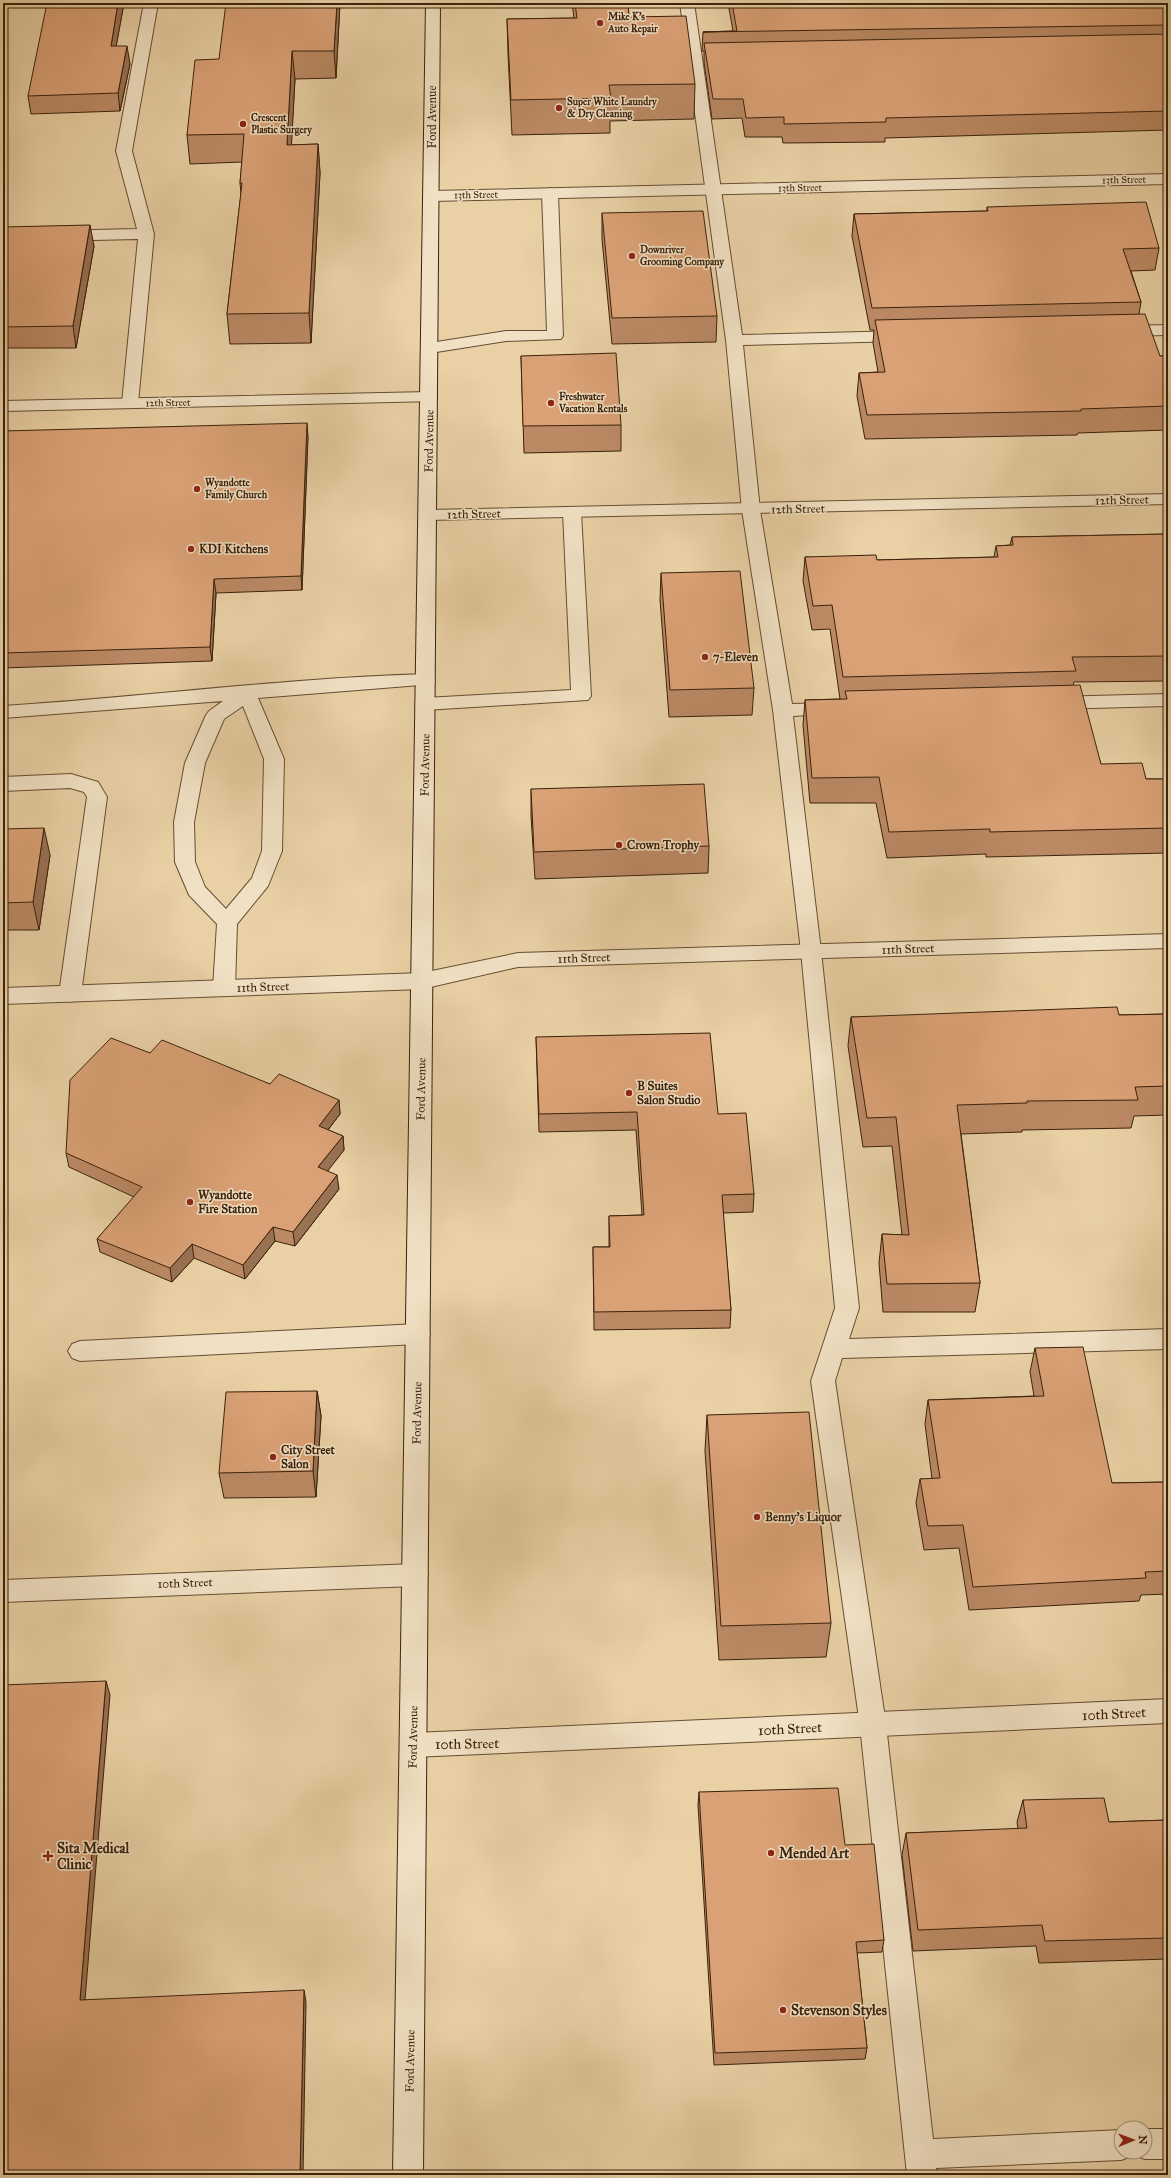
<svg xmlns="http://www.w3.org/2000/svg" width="1171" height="2178" font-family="'IM FELL Great Primer',serif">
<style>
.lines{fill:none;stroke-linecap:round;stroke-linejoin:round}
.service-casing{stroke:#664d32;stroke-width:2}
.minor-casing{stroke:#664d32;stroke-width:2}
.secondary-casing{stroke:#3b210b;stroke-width:2}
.service{fill:#f1e1c4;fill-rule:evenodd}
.minor{fill:#f1e1c4;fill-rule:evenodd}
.secondary{fill:#f1e1c4;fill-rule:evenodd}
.wall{fill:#bb8a65;stroke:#3b210b}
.shaded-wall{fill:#997153;stroke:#3b210b}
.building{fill:#daa176;stroke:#3b210b}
.poi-dot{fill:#8f2418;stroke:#f1e1c4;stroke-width:1.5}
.labels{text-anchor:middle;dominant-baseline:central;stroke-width:3;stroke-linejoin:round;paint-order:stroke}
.far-poi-label{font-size:10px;font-weight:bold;fill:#3b210b;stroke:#f1e1c4;text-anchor:start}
.far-street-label{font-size:10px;fill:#3b210b;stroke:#f1e1c4}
.street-label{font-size:12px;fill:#3b210b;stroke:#f1e1c4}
.poi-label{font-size:12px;font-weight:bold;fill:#3b210b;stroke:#f1e1c4;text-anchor:start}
.near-street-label{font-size:14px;fill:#3b210b;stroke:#f1e1c4}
.near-poi-label{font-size:14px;font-weight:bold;fill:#3b210b;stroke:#f1e1c4;text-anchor:start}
</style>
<rect width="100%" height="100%" fill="#e9d1a5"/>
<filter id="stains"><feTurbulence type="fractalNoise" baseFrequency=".005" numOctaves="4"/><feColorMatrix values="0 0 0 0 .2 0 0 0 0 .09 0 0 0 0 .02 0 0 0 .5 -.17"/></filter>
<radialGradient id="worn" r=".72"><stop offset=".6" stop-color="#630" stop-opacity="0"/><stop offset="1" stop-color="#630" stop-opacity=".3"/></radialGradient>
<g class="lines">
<!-- service casing -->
<g class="service-casing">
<path id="service" d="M 144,3 L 158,3 L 132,151 L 154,234 L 138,403 L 136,407 L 124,407 L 122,403 L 138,239 L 3,242 L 3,232 L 137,229 L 116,151 Z
M 680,3 L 694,3 L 742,335 L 903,331 L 909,333 L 911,336 L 909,339 L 903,341 L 743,345 L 760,510 L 792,704 L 834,703 L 841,705 L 844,709 L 841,713 L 793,716 L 821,951 L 859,1308 L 849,1339 L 1168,1329 L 1168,1349 L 842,1358 L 835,1381 L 886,1725 L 933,2139 L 1121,2130 L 1121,2152 L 1133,2152 L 1132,2156 L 1121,2160 L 936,2168 L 937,2175 L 907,2175 L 860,1725 L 811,1381 L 835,1308 L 801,951 L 773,710 L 742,510 L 726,340 Z
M 550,188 L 555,190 L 558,193 L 563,336 L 561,339 L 506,341 L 430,353 L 424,352 L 422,348 L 424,344 L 430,343 L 506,331 L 547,331 L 542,193 L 545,190 Z
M 1168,325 L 1168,335 L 1121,336 L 1115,334 L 1113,331 L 1115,328 L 1121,326 Z
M 572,507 L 578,508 L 581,512 L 591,696 L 588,700 L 425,710 L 418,708 L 415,704 L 418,700 L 425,698 L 571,690 L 563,512 L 566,508 Z
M 426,674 L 433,676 L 435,680 L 433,684 L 258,698 L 284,759 L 282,851 L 268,886 L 237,924 L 235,988 L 232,993 L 224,996 L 216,993 L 213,988 L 217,924 L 189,895 L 175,862 L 174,822 L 185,763 L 206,715 L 209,711 L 223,701 L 3,718 L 3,706 C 144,697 285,678 426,674 ZM 243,706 L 264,759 L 262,851 L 252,878 L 226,909 L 205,887 L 195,862 L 194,822 L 205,763 L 224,719 Z
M 1168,694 L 1168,706 L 1054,709 L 1047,707 L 1044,703 L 1047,699 L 1054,697 Z
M 71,774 L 98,782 L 107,797 L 81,994 L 78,999 L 70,1002 L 62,999 L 59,994 L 87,797 L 84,792 L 70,788 L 3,791 L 3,777 Z
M 418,1324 L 426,1327 L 430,1334 L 426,1341 L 418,1344 L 80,1361 L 72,1358 L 68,1351 L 72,1344 L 80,1341 Z
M 1145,2129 L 1168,2129 L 1168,2159 L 1145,2159 L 1134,2155 L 1133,2152 L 1145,2152 Z"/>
</g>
<!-- minor casing -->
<g class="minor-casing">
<path id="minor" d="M 1168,174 L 1168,184 L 432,201 L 427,199 L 424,196 L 427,193 L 432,191 Z
M 429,392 L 435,393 L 437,397 L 435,401 L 3,411 L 3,401 Z
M 1168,494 L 1168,504 L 428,520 L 422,519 L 419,515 L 422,511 L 428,510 Z
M 1168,934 L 1168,948 L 518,967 L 422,989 L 3,1004 L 3,988 L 422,973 L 518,953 Z
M 415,1564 L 424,1567 L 428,1575 L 424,1583 L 415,1586 L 3,1602 L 3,1580 Z
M 1168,1699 L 1168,1723 L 413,1757 L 404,1754 L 400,1745 L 404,1736 L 413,1733 Z"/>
</g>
<!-- secondary casing -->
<g class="secondary-casing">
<path id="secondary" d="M 426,3 L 440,3 L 423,2175 L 393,2175 Z"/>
</g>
<!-- service -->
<use href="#service" class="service"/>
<!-- minor -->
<use href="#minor" class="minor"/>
<!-- secondary -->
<use href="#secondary" class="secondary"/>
</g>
<!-- wall -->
<path class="wall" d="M 124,3 L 116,46 L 130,64 L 120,111 L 31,114 L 28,96 Z
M 340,3 L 336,78 L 295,79 L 291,145 L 318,144 L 320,173 L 311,343 L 230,344 L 227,314 L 241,194 L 240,183 L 242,162 L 190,164 L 187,135 L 219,59 Z
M 572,3 L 628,3 L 629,17 L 695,84 L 694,119 L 610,121 L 610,133 L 512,135 L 508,54 L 507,19 L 574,18 Z
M 728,3 L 1168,3 L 1168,130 L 885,138 L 885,142 L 783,143 L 782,137 L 745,137 L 742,118 L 712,119 L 704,62 L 704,51 L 702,51 L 703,32 L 733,31 Z
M 987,207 L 1159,248 L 1155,270 L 1131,271 L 1141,302 L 1139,314 L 1160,356 L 1168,356 L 1168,430 L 1078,433 L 1077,435 L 865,439 L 857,396 L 859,373 L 878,372 L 873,343 L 874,330 L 870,330 L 852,236 L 854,214 L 987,211 Z
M 602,213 L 717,316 L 716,342 L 612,344 L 602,239 Z
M 3,227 L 94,246 L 76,348 L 3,348 Z
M 521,356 L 621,425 L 621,451 L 524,453 Z
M 3,431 L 308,436 L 302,590 L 216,593 L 212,661 L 3,668 Z
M 1168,534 L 1168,681 L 1074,682 L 1073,685 L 1101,764 L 1146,779 L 1168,779 L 1168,853 L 986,857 L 986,854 L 887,858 L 876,803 L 810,803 L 803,725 L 805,700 L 840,699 L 830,629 L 812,630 L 803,581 L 805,557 L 877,560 L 994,557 L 996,546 L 1010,545 L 1012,537 Z
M 661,573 L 754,688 L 752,715 L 669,717 L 660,600 Z
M 531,789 L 709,846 L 708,873 L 535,879 L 531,816 Z
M 3,829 L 50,855 L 39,930 L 3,930 Z
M 1168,1014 L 1168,1115 L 1134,1116 L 1131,1128 L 1022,1130 L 1022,1132 L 961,1134 L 980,1283 L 975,1312 L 883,1312 L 879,1263 L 882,1234 L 902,1235 L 892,1146 L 863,1147 L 848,1046 L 851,1017 L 1119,1015 Z
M 536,1037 L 718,1114 L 754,1194 L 753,1212 L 723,1213 L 731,1310 L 730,1328 L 594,1330 L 593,1247 L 609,1247 L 609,1216 L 642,1215 L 636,1130 L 539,1132 Z
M 150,1053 L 270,1084 L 339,1100 L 340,1114 L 328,1130 L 343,1136 L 344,1150 L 327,1171 L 339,1189 L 295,1246 L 275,1241 L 245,1279 L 194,1258 L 172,1282 L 100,1252 L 97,1239 L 134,1197 L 69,1167 L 66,1153 Z
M 1035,1348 L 1112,1483 L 1168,1482 L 1168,1594 L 1141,1595 L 1139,1601 L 969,1610 L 959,1548 L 924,1550 L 916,1503 L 920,1479 L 932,1479 L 925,1424 L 928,1400 L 1034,1396 L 1030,1372 Z
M 317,1391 L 321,1416 L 316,1497 L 224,1498 L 219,1473 Z
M 707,1415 L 831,1623 L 826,1657 L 719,1660 L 705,1451 Z
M 699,1792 L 845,1845 L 884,1940 L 882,1952 L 857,1953 L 867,2048 L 865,2059 L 714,2065 L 698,1805 Z
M 1023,1800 L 1109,1822 L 1168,1820 L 1168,1959 L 1039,1963 L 1036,1946 L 913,1951 L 902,1855 L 906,1833 L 1018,1829 L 1017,1822 Z"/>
<!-- shaded-wall -->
<path class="shaded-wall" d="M 118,3 L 124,3 L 113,64 L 111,46 Z
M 337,3 L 340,3 L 336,78 L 334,51 Z
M 127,46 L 130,64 L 120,111 L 118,93 Z
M 292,51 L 295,79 L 290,173 L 287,145 Z
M 318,144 L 320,173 L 311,343 L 309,313 Z
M 90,225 L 94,246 L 76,348 L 73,326 Z
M 307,423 L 308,436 L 302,590 L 301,576 Z
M 214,579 L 216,593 L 212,661 L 210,647 Z
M 44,828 L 50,855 L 39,930 L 33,902 Z
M 339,1100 L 340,1114 L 320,1140 L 319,1126 Z
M 343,1136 L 344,1150 L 320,1181 L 318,1167 Z
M 337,1175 L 339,1189 L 295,1246 L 293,1232 Z
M 273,1227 L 275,1241 L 245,1279 L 243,1265 Z
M 192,1244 L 194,1258 L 172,1282 L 170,1268 Z
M 317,1391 L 321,1416 L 316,1497 L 313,1471 Z
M 106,1681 L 110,1695 L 84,2012 L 80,2000 Z
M 304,1990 L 306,2002 L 303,2175 L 300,2175 Z"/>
<!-- building -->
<path class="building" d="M 47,3 L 118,3 L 111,46 L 127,46 L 118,93 L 28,96 Z
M 226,3 L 337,3 L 334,51 L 292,51 L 287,145 L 318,144 L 309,313 L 227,314 L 242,183 L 240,183 L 244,134 L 187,135 L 195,60 L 219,59 Z
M 575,3 L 628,3 L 629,17 L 686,16 L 695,84 L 609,85 L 611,98 L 511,100 L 507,19 L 577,18 Z
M 732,3 L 1168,3 L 1168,25 L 703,32 L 737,31 Z
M 1168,34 L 1168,111 L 886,118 L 886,122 L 784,124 L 784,117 L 746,118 L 743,99 L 713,99 L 704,43 Z
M 1146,202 L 1159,248 L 1123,249 L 1141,302 L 872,308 L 854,214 L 988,211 L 987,207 Z
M 703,211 L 717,316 L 612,318 L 602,213 Z
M 90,225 L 73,326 L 3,327 L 3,227 Z
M 1145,314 L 1160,356 L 1168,356 L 1168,406 L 1081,409 L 1081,411 L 867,415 L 859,373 L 885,372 L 875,320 Z
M 616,353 L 621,425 L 523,426 L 521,356 Z
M 307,423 L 301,576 L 214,579 L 210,647 L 3,653 L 3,431 Z
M 1168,534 L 1168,656 L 1072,657 L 1076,671 L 843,677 L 832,605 L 813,606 L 805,557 L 876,555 L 877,560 L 998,557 L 996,546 L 1013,545 L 1012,537 Z
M 740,571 L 754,688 L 670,690 L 661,573 Z
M 1080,685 L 1101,764 L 1142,763 L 1146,779 L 1168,779 L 1168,828 L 990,832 L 990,829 L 889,832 L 879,777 L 812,778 L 805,700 L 847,699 L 845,691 Z
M 704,784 L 709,846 L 534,852 L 531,789 Z
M 44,828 L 33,902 L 3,903 L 3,829 Z
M 1117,1007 L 1119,1015 L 1168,1014 L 1168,1086 L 1135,1087 L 1138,1100 L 1027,1101 L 1027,1103 L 957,1105 L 980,1283 L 887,1284 L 882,1234 L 909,1235 L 896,1117 L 867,1118 L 851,1017 Z
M 710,1033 L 718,1114 L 746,1113 L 754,1194 L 722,1195 L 731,1310 L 594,1312 L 593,1247 L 610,1247 L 609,1216 L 644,1215 L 637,1112 L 539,1114 L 536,1037 Z
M 111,1038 L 150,1053 L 162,1040 L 270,1084 L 279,1074 L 339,1100 L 319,1126 L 343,1136 L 318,1167 L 337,1175 L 293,1232 L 273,1227 L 243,1265 L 192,1244 L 170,1268 L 97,1239 L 142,1187 L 66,1153 L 70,1080 Z
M 1083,1347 L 1112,1483 L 1168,1482 L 1168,1571 L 1145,1572 L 1146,1578 L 973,1587 L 963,1525 L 928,1526 L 920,1479 L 940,1478 L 928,1400 L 1044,1396 L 1035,1348 Z
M 317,1391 L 313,1471 L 219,1473 L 226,1392 Z
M 809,1412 L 831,1623 L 721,1626 L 707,1415 Z
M 106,1681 L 80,2000 L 304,1990 L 300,2175 L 3,2175 L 3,1685 Z
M 838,1788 L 845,1845 L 874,1844 L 884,1940 L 856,1942 L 867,2048 L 715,2053 L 699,1792 Z
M 1104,1798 L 1109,1822 L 1168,1820 L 1168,1938 L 1045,1941 L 1042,1925 L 918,1930 L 906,1833 L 1027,1828 L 1023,1800 Z
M 1063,2174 L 1064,2175 L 1024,2175 Z"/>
<!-- markers -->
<g class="poi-dot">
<circle cx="600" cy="23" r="4"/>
<circle cx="559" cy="108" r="4"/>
<circle cx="243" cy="124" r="4"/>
<circle cx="632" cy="256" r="4"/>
<circle cx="551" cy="403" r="4"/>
<circle cx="197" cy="489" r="4"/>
<circle cx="191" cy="549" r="4"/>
<circle cx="705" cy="657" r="4"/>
<circle cx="619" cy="845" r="4"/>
<circle cx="629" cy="1093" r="4"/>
<circle cx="190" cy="1202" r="4"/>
<circle cx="273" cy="1457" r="4"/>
<circle cx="757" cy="1517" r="4"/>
<circle cx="771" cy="1853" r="4"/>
<path d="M46 1850h4v4h4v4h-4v4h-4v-4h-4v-4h4z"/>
<circle cx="783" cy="2010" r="4"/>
</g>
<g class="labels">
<!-- far-poi labels -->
<g class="far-poi-label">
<text x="608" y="17">Mike K's<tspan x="608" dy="12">Auto Repair</tspan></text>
<text x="567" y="102">Super White Laundry<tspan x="567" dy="12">&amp; Dry Cleaning</tspan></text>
<text x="251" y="118">Crescent<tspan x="251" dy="12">Plastic Surgery</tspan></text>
<text x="640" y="250">Downriver<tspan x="640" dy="12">Grooming Company</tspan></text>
<text x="559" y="397">Freshwater<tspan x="559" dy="12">Vacation Rentals</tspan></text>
<text x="205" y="483">Wyandotte<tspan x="205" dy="12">Family Church</tspan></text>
</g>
<!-- far-street labels -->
<g class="far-street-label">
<text transform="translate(1124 180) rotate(-1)">13th Street</text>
<text transform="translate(800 188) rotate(-1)">13th Street</text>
<text transform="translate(476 195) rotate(-1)">13th Street</text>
<text transform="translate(168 403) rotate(-1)">12th Street</text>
</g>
<!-- street labels -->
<g class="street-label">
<text transform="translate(432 117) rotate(-90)">Ford Avenue</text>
<text transform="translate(429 441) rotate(-89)">Ford Avenue</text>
<text transform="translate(1122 500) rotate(-1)">12th Street</text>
<text transform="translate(798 509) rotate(-1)">12th Street</text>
<text transform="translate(474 514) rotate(-1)">12th Street</text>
<text transform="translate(425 765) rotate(-89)">Ford Avenue</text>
<text transform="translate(908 949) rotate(-2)">11th Street</text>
<text transform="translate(584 958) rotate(-2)">11th Street</text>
<text transform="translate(263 987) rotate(-2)">11th Street</text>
<text transform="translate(421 1089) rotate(-89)">Ford Avenue</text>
<text transform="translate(417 1413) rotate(-89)">Ford Avenue</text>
<text transform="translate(185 1583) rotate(-2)">10th Street</text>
<text transform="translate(413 1737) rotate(-89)">Ford Avenue</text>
<text transform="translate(410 2061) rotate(-89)">Ford Avenue</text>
</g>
<!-- poi labels -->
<g class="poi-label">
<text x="199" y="549">KDI Kitchens</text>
<text x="713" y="657">7-Eleven</text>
<text x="627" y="845">Crown Trophy</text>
<text x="637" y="1086">B Suites<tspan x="637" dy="14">Salon Studio</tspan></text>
<text x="198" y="1195">Wyandotte<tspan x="198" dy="14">Fire Station</tspan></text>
<text x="281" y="1450">City Street<tspan x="281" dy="14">Salon</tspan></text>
<text x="765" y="1517">Benny's Liquor</text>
</g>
<!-- near-street labels -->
<g class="near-street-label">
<text transform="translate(1114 1714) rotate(-3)">10th Street</text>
<text transform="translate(790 1729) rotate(-3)">10th Street</text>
<text transform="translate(467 1744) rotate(-1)">10th Street</text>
</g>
<!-- near-poi labels -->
<g class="near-poi-label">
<text x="57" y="1848">Sita Medical<tspan x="57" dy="16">Clinic</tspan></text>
<text x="779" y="1853">Mended Art</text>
<text x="791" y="2010">Stevenson Styles</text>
</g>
</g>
<!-- margin -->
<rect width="1171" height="2178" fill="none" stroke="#e9d1a5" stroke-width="16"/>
<rect x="4" y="4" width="1163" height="2170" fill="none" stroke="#3b210b" stroke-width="2"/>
<rect x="8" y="8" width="1155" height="2162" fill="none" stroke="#3b210b"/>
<!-- north arrow -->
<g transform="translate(1133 2140) rotate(89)"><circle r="19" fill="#f1e1c4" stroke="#a8947a"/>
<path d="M0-3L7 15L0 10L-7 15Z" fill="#8f2418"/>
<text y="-6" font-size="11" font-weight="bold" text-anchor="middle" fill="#3b210b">N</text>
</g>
<rect width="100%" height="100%" filter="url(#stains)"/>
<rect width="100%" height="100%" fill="url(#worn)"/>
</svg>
